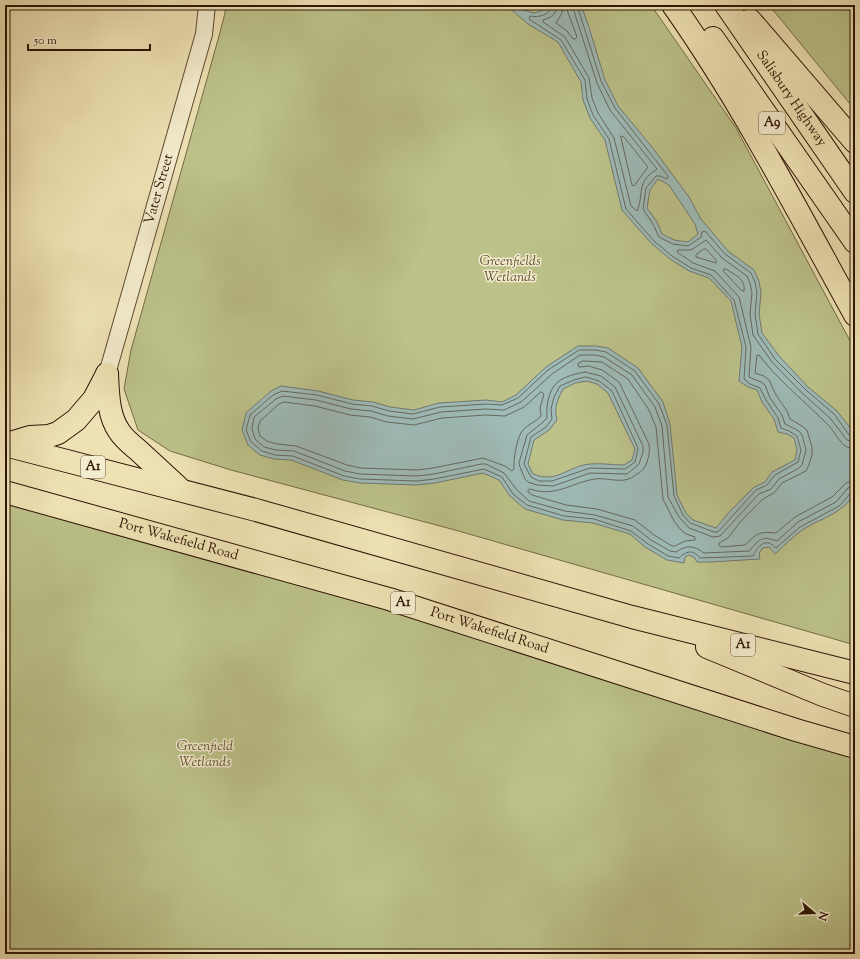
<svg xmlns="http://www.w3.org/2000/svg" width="860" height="959" font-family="'Sorts Mill Goudy',serif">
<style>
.green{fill:#bcc28a;stroke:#756b47}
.water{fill:#9ebbb8;stroke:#717870;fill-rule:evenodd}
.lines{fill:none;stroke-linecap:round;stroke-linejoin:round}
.shore{stroke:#66685e;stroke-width:1}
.minor-casing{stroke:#5e4830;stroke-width:18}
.highway-casing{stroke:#2e1404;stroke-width:24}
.minor{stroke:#f4ecce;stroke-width:16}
.highway{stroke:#eee2b4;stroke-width:22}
.labels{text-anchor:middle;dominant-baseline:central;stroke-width:3;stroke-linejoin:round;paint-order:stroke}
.shield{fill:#f4ecce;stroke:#695541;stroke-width:1}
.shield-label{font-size:13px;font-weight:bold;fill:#2e1404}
.street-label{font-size:14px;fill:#2e1404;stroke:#f4ecce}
.park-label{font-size:14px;font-style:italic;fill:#605133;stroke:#f4ecce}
</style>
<rect width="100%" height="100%" fill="#eee2b4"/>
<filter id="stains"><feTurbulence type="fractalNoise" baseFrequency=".005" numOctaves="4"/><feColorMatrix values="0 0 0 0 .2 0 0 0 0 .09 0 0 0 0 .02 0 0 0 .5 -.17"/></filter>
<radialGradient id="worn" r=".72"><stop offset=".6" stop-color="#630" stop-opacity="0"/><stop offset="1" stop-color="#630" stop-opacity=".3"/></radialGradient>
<!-- green -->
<path class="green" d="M 225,5 L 651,5 L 736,128 L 855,350 L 855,645 L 455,530 L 231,470 L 170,451 L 138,430 L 124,389 L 131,350 L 219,36 L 225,13 Z
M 769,5 L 855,5 L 855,110 Z
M 5,492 L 855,747 L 855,954 L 5,954 Z"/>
<!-- water -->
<path class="water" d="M 506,5 L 515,5 L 524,10 L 534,13 L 547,9 L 548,5 L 581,5 L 588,24 L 605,80 L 618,106 L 652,147 L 689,197 L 701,219 L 728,251 L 754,270 L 759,281 L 761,293 L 759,314 L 762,333 L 779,356 L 808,387 L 837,411 L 852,430 L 855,437 L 855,490 C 848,512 821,518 804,529 C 793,536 784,546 775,554 L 769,547 L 763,548 L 759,553 L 760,559 L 711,562 L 697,562 L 694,557 L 689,555 L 685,557 L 684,563 L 667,560 L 645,547 L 630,534 L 593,523 L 563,520 L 525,509 L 510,496 L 499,480 L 483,473 L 435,483 L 417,485 L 360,483 L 343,480 L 291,460 L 274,459 L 260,455 L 248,445 L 242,430 L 246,413 L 271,391 L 281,386 L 318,391 L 353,400 L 373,402 L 390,407 L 414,410 L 439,403 L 486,400 L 502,402 L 516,395 L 546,367 L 578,346 L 596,346 L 608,348 L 638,368 L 663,402 L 670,424 L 677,495 L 686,513 L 693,520 L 716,528 L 729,512 L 754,487 L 765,482 L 772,472 L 795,460 L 797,450 L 794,438 L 787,434 L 778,432 L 774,419 L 762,402 L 757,390 L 748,387 L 739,381 L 742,347 L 731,301 L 709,278 L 689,271 L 670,259 L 651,243 L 622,210 L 605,140 L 590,118 L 583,100 L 581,82 L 558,42 L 528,24 ZM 658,179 L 669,185 L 695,224 L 698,234 L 688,242 L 674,240 L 662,234 L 657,222 L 647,208 L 650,190 ZM 587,381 L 597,384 L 608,393 L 635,449 L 632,460 L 624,465 C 613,465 601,463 590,464 C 568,466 557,484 533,474 L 528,464 L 534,440 L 549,430 L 557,420 C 554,407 557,401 563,389 L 575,383 Z"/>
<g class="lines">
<!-- shore -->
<path class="shore" d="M 552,5 C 551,15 538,18 530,16 L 529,19 L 561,40 L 585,80 L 587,99 L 593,115 L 609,139 L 626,209 L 654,241 L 672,256 L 691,268 L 711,275 L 734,300 L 746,347 L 744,379 L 750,384 L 760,388 L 766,400 L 778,418 L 781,428 L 789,431 L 797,436 L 801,450 L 798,462 L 775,475 L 767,485 L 756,490 L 718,532 L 714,532 L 690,523 L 683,515 L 674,496 L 667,425 L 659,404 L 635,371 L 606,352 L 596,350 L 579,350 L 548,370 L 518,398 L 502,405 L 486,404 L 440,407 L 413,414 L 389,411 L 372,406 L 352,404 L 317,395 L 282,391 L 273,395 L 250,415 L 246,430 L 251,442 L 262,451 L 275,455 L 293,456 L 344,476 L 360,479 L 417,481 L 434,479 L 484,469 L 502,477 L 513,494 L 527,505 L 564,516 L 594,519 L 631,531 L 648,544 L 668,556 L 679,558 C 686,551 693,549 700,558 L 753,556 C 756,550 762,539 771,544 C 773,545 774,547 776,548 L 800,527 L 839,506 L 851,493 L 855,491
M 557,5 C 556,15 552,17 543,20 L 543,22 L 565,37 L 589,78 L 592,98 L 598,113 L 614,138 L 631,206 L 637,211 C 644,196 636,181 656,170 L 657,169 L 610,110 L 597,83 L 572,5
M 577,5 L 601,81 L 615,108 L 668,176 L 667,179 L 660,176 L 656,176 L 646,188 L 643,209 L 653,224 L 659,237 L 673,244 L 688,246 L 701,237 L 702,232 L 705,231 L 725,254 L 751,273 L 755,282 L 757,293 L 755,314 L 758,334 L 775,359 L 806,390 L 834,414 L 850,436 L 855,437
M 564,6 L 566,7 L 577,37 L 575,39 L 573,39 L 567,31 L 556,23 L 561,15 Z
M 621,136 L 624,137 L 648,167 L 634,186 L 632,185 L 621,138 Z
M 704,249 L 706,249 L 716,260 L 716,263 L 696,257 L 696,255 Z
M 724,269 L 726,269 C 735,275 746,279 744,291 L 742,291 L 724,272 Z
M 583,361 L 602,362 L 628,379 L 649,410 L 656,427 L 663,499 L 674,521 L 681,530 L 686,534 L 695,537 L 695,540 L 685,541 L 675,546 L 672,546 L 654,535 L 635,520 L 597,509 L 566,505 L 532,495 L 528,492 L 528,490 L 530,489 C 554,497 568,485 590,480 C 607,475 622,487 637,474 C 642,471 645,468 647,462 C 649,456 650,451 649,444 L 619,382 L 602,370 L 589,366 L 579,367 L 578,364 Z
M 585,372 L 601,376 L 615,387 L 643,446 L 643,452 L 639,464 L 627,474 L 590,473 L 553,486 L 537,485 L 528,482 L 525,479 L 520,467 L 519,463 L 527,435 L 542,423 L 547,418 C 546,408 548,389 558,382 C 565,376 576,374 585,372 Z
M 586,377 L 599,381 L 612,391 L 638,448 L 635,462 L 625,469 L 590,468 L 552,481 L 539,481 L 531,477 L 524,464 L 531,437 L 546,427 L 552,419 L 551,409 L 554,397 L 560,386 L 574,380 Z
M 541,392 L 544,394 L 540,408 L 541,416 C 536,422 528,424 523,430 C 517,436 513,461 514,469 L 512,471 L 505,466 L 483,458 L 433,468 L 417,470 L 361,468 L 347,465 L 296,446 L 277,444 L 267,441 L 260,436 L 258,428 L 260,421 L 279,404 L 284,402 L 315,406 L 350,415 L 370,417 L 387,422 L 414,425 L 442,418 L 485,415 L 505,416 L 524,407 Z
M 855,443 L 847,440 L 830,418 L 802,393 L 772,362 L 753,335 L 750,314 L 752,293 L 750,283 L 747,276 L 722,258 L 706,240 L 691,250 L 678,250 L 677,252 L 693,263 L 715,271 L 739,297 L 751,347 L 749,377 L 761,382 L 765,385 L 770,398 L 782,415 L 785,424 L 799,431 L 802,435 L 806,450 L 802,465 L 799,468 L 779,479 L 771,489 L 759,494 L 720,536 L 713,537 L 689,528 L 679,517 L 668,497 L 662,426 L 655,407 L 632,375 L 604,357 L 595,355 L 580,355 L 552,374 L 521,402 L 504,410 L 485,409 L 441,412 L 413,419 L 388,416 L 371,411 L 351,409 L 316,400 L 283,396 L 276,399 L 254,417 L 252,429 L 255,439 L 264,447 L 276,450 L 294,451 L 345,471 L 360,474 L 417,476 L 434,474 L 481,464 L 486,464 L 504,473 L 517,490 L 529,501 L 565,511 L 595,515 L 633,526 L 651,540 L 670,551 L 676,552 C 686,545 694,545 704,553 L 749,551 C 759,540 761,535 777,541 L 798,522 L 836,502 L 848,488 L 855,486
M 855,449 C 851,448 847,448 844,445 C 837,439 832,427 824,421 C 802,399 778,380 759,355 L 757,355 L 755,373 L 764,376 L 769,380 L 776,395 L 787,411 L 790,419 L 802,426 L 807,430 L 812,447 L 812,454 L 809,465 L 806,471 L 782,483 L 774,493 L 763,499 L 740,522 L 728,538 L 719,543 L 719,545 L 721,547 L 745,545 C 757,534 758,531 776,533 L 795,517 L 832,497 L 846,483 L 855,480"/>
<!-- minor casing -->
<g class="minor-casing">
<g id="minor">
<path id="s1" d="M 107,374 L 204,34 L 207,5"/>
</g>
</g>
<!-- highway casing -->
<g class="highway-casing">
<g id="highway">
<path d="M 673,5 C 742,103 797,210 855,315"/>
<path id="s2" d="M 726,5 L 855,192"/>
<path d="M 750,20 L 855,142"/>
<path d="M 713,38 L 855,242"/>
<path d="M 107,374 C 108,393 108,415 119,431 C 124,439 132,445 139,451 C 152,463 165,475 178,487"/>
<path d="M 7,444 L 30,437 L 49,436 L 58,433 L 76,420 L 94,399 L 107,374"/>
<path d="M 5,445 L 256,510 L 632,617 L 855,673"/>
<path id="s3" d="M 5,492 L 389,599 L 796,730 L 855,747"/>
<path d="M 707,647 L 823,695 L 855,706"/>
</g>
</g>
<!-- minor -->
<use href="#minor" class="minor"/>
<!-- highway -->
<use href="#highway" class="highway"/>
</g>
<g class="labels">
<!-- shield labels -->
<g class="shield">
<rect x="759" y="112" width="26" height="22" rx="3"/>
<rect x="81" y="456" width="24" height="22" rx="3"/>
<rect x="391" y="592" width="24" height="22" rx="3"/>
<rect x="731" y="634" width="24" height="22" rx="3"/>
</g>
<g class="shield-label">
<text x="772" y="123">A9</text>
<text x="93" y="467">A1</text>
<text x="403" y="603">A1</text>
<text x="743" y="645">A1</text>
</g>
<!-- street labels -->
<g class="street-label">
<text stroke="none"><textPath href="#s2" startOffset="114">Salisbury Highway</textPath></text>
<text stroke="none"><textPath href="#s1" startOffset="192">Vater Street</textPath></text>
<text stroke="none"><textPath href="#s3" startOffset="180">Port Wakefield Road</textPath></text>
<text stroke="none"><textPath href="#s3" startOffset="504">Port Wakefield Road</textPath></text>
</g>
<!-- park labels -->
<g class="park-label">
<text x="510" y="262">Greenfields<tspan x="510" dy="16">Wetlands</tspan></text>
<text x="205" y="747">Greenfield<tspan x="205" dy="16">Wetlands</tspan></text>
</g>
</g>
<!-- margin -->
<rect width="860" height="959" fill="none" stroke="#eee2b4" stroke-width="20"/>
<rect x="6" y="6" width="848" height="947" fill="none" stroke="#2e1404" stroke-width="2"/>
<rect x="10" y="10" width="840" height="939" fill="none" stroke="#2e1404"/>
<!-- north arrow -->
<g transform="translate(814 913) rotate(109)" stroke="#f4ecce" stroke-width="3" paint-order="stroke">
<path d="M0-3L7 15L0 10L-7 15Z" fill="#2e1404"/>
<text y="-6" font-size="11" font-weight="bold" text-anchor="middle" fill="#2e1404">N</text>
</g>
<!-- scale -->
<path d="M28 44v6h122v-6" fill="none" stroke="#2e1404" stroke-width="2"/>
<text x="34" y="44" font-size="12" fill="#2e1404" stroke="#f4ecce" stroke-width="3" paint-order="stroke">50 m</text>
<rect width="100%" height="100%" filter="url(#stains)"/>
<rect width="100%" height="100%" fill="url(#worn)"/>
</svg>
